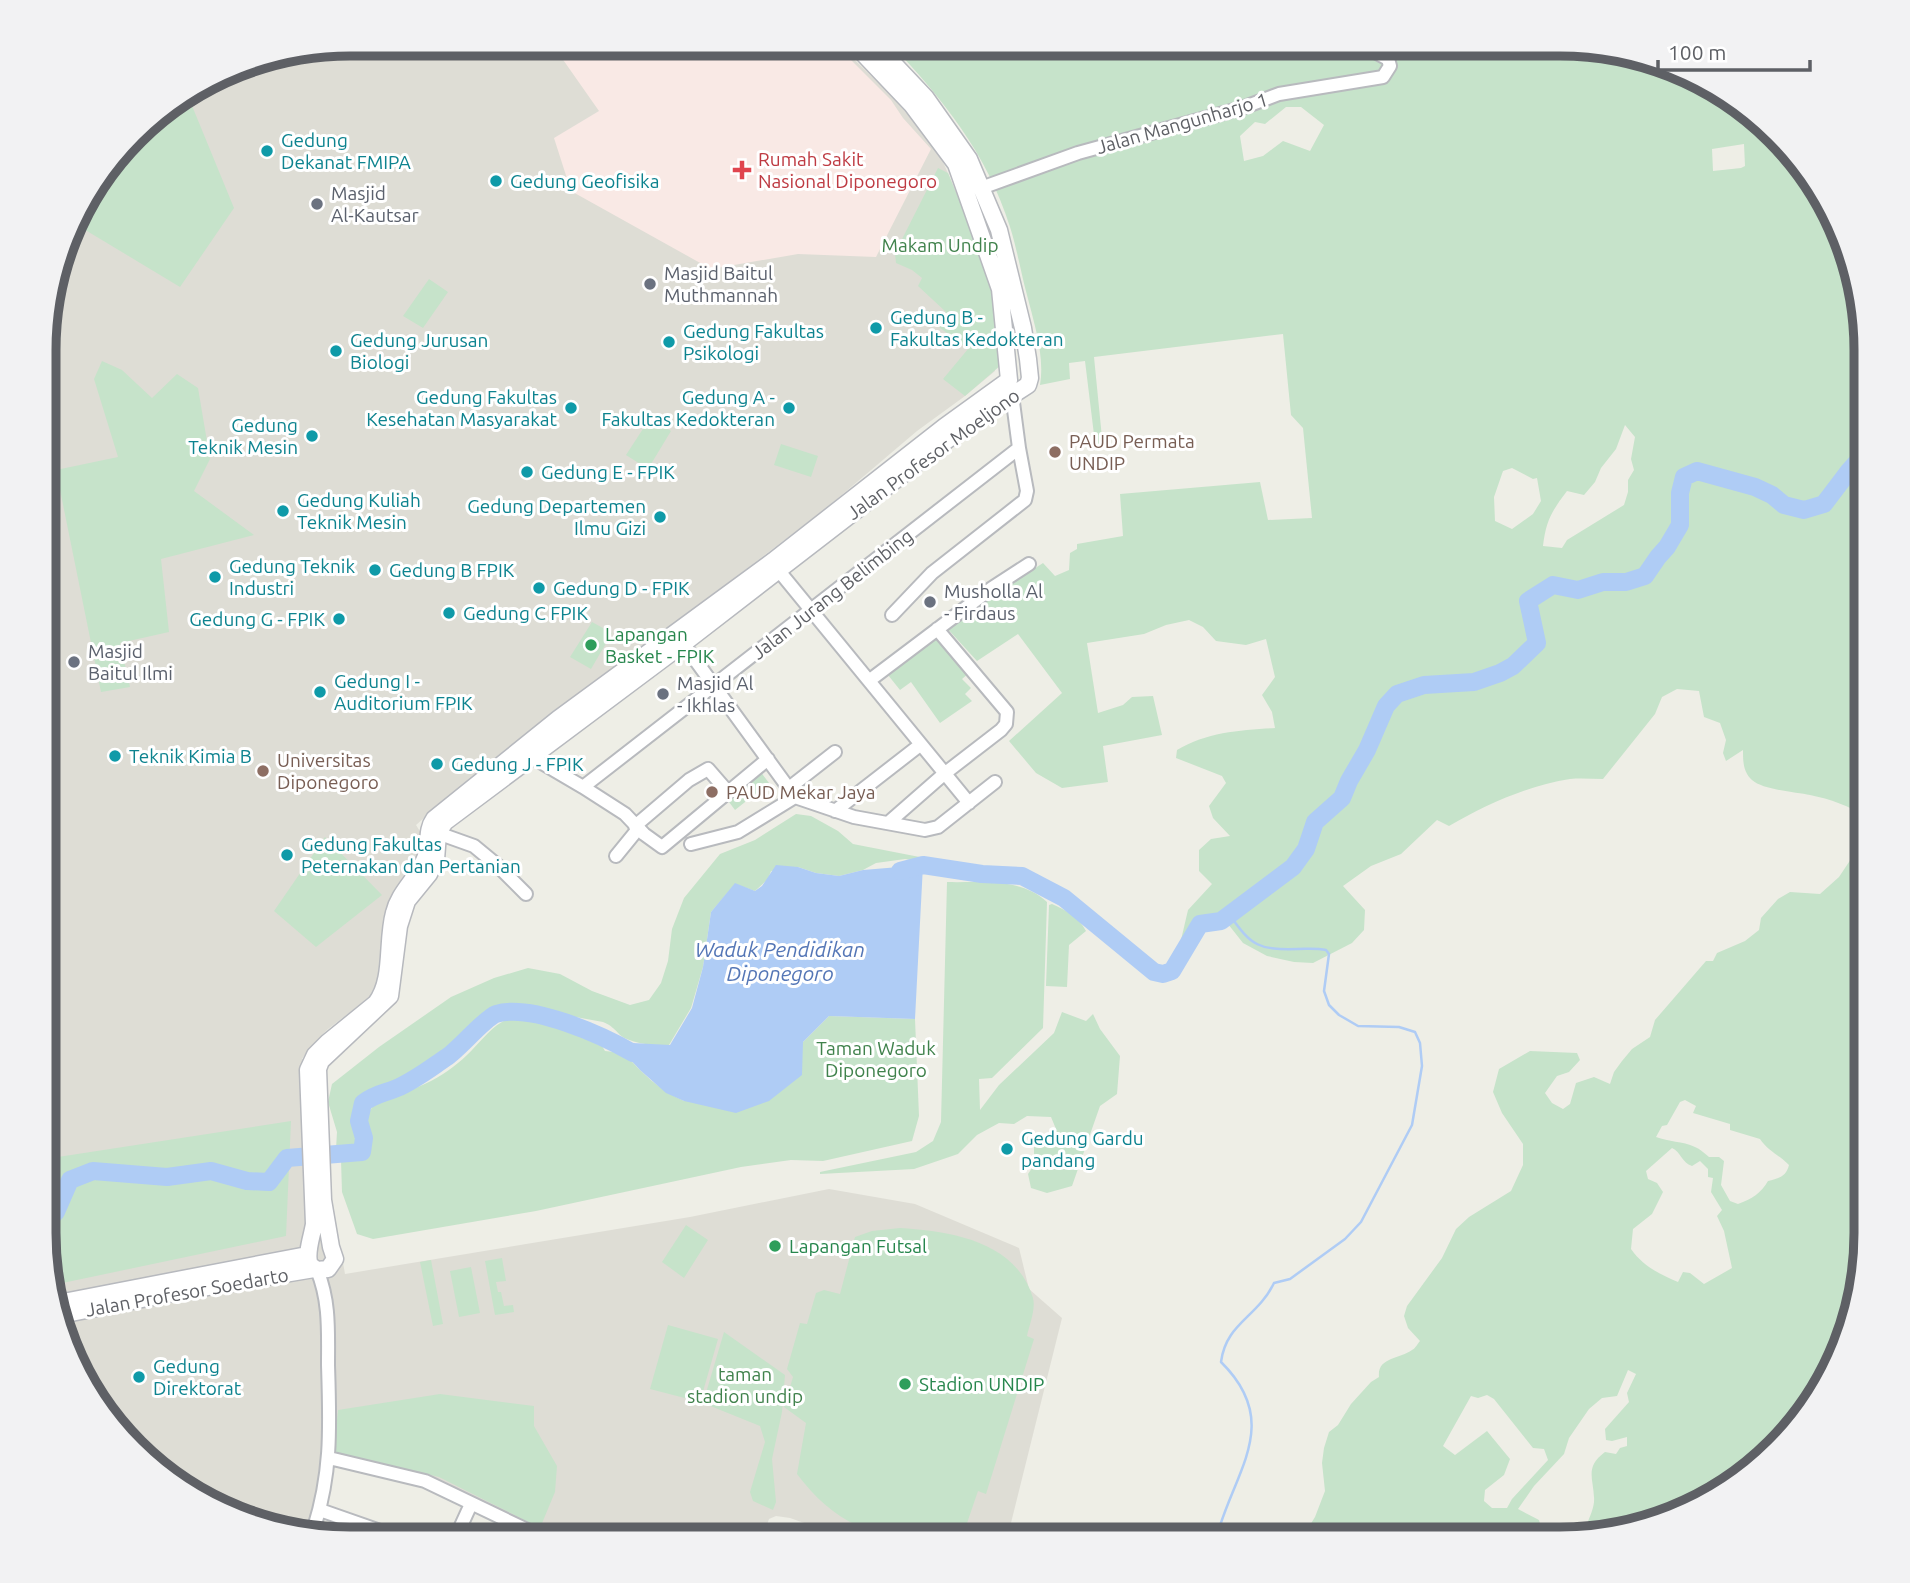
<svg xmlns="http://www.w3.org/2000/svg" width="1910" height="1583" font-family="Ubuntu,sans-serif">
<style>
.education{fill:#deddd5}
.medical{fill:#f9e9e5}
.green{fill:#c6e3ca;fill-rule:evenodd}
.water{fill:#afccf5}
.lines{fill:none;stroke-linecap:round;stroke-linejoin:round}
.stream{stroke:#afccf5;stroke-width:2.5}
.river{stroke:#afccf5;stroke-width:18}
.street-casing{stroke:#b8babe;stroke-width:16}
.secondary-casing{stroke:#b7b9be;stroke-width:19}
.street{stroke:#fff;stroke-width:12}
.secondary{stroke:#fff;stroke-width:16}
.culture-dot{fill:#0f9aa8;stroke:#fff;stroke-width:2.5}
.health-dot{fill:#e0444e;stroke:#fff;stroke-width:2.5}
.worship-dot{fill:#6b7280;stroke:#fff;stroke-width:2.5}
.education-dot{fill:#8d6e63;stroke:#fff;stroke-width:2.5}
.leisure-dot{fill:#2e9e5b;stroke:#fff;stroke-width:2.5}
.labels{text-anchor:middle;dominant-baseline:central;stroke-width:6;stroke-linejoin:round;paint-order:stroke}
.street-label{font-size:19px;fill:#5e6065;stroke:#fff}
.culture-label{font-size:19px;fill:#0d838f;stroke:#fff;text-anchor:start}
.health-label{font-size:19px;fill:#be3a42;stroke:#fff;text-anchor:start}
.worship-label{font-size:19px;fill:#5b616d;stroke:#fff;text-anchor:start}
.park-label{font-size:19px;fill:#40824c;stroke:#fff}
.education-label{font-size:19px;fill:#785e54;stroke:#fff;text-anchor:start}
.leisure-label{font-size:19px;fill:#27864d;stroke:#fff;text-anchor:start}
.water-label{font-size:21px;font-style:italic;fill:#5476b6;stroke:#fff}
.rim{fill:none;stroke:#5e6065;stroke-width:9}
</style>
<rect width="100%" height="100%" fill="#eeeee6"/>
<!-- education -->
<path class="education" d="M 350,44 L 838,44 L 887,91 L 937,148 L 969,222 L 995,371 L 965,396 L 917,431 L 824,510 L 520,741 L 442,802 L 416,825 L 424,838 L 377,988 L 371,996 L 328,1029 L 310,1047 L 302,1059 L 320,1062 L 330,1188 L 345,1274 L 690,1217 L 829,1189 L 915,1204 L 1019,1248 L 1029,1289 L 1062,1318 L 1007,1539 L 850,1539 L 790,1518 L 776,1516 L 769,1519 L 762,1539 L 556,1539 L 479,1502 L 356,1461 L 324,1465 L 305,1533 L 233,1516 L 134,1450 L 75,1368 L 44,1253 L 46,310 L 85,197 L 148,120 L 251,60 Z"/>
<!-- medical -->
<path class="medical" d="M 552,44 L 835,44 L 891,100 L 903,118 L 931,149 L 876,257 L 798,254 L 711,269 L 571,191 L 554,138 L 599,111 Z"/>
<!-- green -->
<path class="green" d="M 891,44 L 1579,44 L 1677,67 L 1776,133 L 1843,233 L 1866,350 L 1866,817 C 1850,806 1830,799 1810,795 C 1796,792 1763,790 1752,780 C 1743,772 1743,761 1743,750 L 1726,761 L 1723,753 L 1726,740 L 1720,723 L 1704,717 L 1699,691 L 1677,689 L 1662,697 L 1655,714 L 1603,779 C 1592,779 1581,778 1570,779 C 1529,785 1485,805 1449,826 L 1437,820 L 1401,854 L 1371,866 L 1343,886 L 1365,910 L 1364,930 L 1352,943 L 1313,963 L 1294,962 L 1267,956 L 1243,943 L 1228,924 L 1203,927 L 1196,941 L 1181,940 L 1188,910 L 1212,884 L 1199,871 L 1199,850 L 1211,839 L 1230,836 L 1213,818 L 1209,806 L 1226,783 L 1222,776 L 1176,758 L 1177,750 C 1207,732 1240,730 1275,728 L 1272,712 L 1262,695 L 1275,677 L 1266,639 L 1246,645 L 1216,641 L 1203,627 L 1189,620 L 1166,625 L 1144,634 L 1087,643 L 1098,713 L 1123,705 L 1132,697 L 1153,696 L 1162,735 L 1103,746 L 1108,782 L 1062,788 L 1036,773 L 1009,741 L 1062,693 L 1018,634 L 977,661 L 946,627 L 1043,563 L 1055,576 L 1069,570 L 1070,553 L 1077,549 L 1077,544 L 1123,536 L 1120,494 L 1260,482 L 1268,520 L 1312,518 L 1303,428 L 1291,415 L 1283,334 L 1094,357 L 1103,448 L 1096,451 L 1085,361 L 1069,363 L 1070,379 L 1040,385 C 1045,356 1034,323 1027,295 C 1021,273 1017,249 1010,227 C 987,153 943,100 891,44 ZM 1286,107 L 1301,107 L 1324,125 L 1310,151 L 1283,141 L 1263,156 L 1244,161 L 1240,136 L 1255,122 L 1265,124 ZM 1744,144 L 1745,166 L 1741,168 L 1713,171 L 1712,149 ZM 1625,425 L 1635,437 L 1631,459 L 1634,470 L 1628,480 L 1628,492 L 1624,505 L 1567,540 L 1562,548 L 1543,546 C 1546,520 1552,511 1567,491 L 1584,495 L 1595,482 L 1601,468 L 1616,449 ZM 1512,468 L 1533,479 L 1537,478 L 1541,501 L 1533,514 L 1512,529 L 1495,521 L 1494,497 L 1503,471 Z
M 188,96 L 234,208 L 180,287 L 82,228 L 147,122 Z
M 938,168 L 948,173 L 991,278 L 997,315 L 1001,365 L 965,396 L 943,379 L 968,349 L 935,324 L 946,312 L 918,286 L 922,278 L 912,270 L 896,263 L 895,253 Z
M 429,279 L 448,292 L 423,328 L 403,316 Z
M 102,361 L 122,370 L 152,398 L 177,374 L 198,388 L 210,459 L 194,491 L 254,535 L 161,559 L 169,632 L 120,643 L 130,687 L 101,692 L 56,470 L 118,457 L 94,379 Z
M 650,418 L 671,431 L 648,469 L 626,455 Z
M 781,444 L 818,456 L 811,477 L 774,465 Z
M 592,622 L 612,633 L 591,669 L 570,657 Z
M 934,635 L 941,637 L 969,673 L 962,679 L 971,688 L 965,694 L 972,701 L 940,723 L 911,682 L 900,690 L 888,675 Z
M 760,771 L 769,783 L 735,810 L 726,798 Z
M 796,814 L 811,816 L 838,831 L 853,844 L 935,860 L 935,863 L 905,859 L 876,863 L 863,870 L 839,876 L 816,873 L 798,867 L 771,871 L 768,879 L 755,891 L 735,884 L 711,912 L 703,967 L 691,1008 L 669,1045 C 656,1046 631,1044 620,1035 C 614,1029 611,1025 603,1022 L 526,1008 L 490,1008 L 449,1050 L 396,1081 L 377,1087 L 361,1099 L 354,1127 L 358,1145 L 336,1149 L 337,1132 L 328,1102 L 332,1084 L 379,1047 L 451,997 L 494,978 L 528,968 L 560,974 L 592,991 L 630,1005 L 649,1000 L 661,983 L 668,961 L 672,929 L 684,898 L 720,854 L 755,840 Z
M 325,837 L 382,895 L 316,947 L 274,911 Z
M 1866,854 L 1866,1253 L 1835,1368 L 1777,1449 L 1677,1516 L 1560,1539 L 1286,1539 L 1291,1531 L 1302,1538 L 1315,1517 L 1325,1491 L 1322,1463 L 1324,1448 L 1329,1432 L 1338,1425 L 1351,1404 L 1371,1382 L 1379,1377 C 1377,1357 1400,1359 1412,1350 C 1416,1348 1417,1344 1420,1341 L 1408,1328 L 1404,1316 L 1407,1306 L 1442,1258 L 1456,1229 L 1469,1217 L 1511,1191 L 1523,1165 L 1523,1144 L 1502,1113 L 1493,1092 L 1499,1069 L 1530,1051 L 1577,1053 L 1580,1060 L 1569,1072 L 1557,1076 L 1545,1093 L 1552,1103 L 1563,1109 L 1570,1104 L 1576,1083 L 1594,1077 L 1610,1084 L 1614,1072 L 1622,1061 L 1632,1049 L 1650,1037 L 1655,1020 L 1706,961 L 1713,961 L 1717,953 L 1745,941 L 1759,930 L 1761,918 L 1778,899 L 1790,892 L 1820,894 L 1839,877 L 1853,856 ZM 1685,1100 L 1696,1106 L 1693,1113 L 1730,1124 L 1730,1130 L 1760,1139 C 1767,1150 1779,1155 1789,1165 C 1786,1177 1779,1178 1768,1181 C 1761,1193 1752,1199 1738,1204 L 1730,1201 L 1721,1185 L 1724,1161 L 1719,1157 L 1709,1157 C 1704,1153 1700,1149 1695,1147 C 1682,1141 1669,1142 1656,1137 L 1662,1126 L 1667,1125 L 1680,1102 ZM 1672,1148 C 1681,1152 1682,1163 1692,1166 L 1700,1161 L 1708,1169 L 1708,1177 L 1713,1178 L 1711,1192 L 1722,1210 L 1717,1216 L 1724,1231 L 1732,1268 L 1704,1284 L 1690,1273 L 1683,1272 L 1678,1282 C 1659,1274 1643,1266 1631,1249 L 1633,1229 L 1652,1214 L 1663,1192 L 1657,1183 L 1648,1179 L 1646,1171 ZM 1628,1370 L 1636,1374 L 1627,1393 L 1629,1402 L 1605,1429 L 1606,1440 L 1612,1441 L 1627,1437 L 1627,1446 L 1620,1448 L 1616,1454 L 1605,1452 C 1585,1467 1593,1477 1594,1497 C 1595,1506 1590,1516 1587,1524 C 1573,1524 1566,1527 1551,1525 L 1542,1531 L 1539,1520 L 1518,1509 L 1534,1486 L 1564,1454 L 1569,1438 L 1589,1409 L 1602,1398 L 1617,1396 ZM 1487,1395 L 1494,1399 L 1533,1448 L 1544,1449 L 1548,1460 L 1512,1499 L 1507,1508 L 1492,1508 L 1484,1501 L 1485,1490 L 1504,1475 L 1510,1459 L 1487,1431 L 1455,1455 L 1443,1446 L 1471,1396 L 1478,1398 Z
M 947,882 C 980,883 1020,877 1047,902 L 1043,1028 L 992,1078 L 979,1079 L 980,1110 L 999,1085 L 1054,1033 L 1062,1012 L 1086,1021 L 1093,1014 L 1100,1029 L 1120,1056 L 1117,1094 L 1100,1106 L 1072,1186 L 1047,1193 L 1031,1188 L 1028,1174 L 1034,1165 L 1034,1142 L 1056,1129 L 1051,1117 L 1027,1116 L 1014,1124 L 999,1123 L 977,1135 L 958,1154 L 914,1169 L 820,1174 L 820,1172 L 916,1152 L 933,1141 L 941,1122 Z
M 1052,904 C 1067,911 1078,916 1086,931 L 1069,945 L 1067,987 L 1046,986 L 1049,905 Z
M 829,1016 L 915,1019 L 919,1116 L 912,1141 L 823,1161 L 791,1160 L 741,1167 L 536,1211 L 373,1239 L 357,1234 L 342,1192 L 341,1160 L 367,1157 L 370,1136 L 365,1119 L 377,1099 C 411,1093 442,1079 467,1055 C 478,1045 489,1029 502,1022 C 519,1012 585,1030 599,1042 C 602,1045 603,1048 605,1051 L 624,1053 C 642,1073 659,1090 684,1101 L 803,1042 Z
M 291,1121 L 286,1236 L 53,1285 L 44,1253 L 45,1159 Z
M 686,1225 L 708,1240 L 684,1278 L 662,1262 Z
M 900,1228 C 950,1231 1016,1241 1033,1298 C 1036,1309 1029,1326 1027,1336 L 1034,1339 L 986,1494 L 978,1491 L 965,1529 C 953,1531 941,1536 928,1537 C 872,1543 829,1517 797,1474 L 806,1423 L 784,1407 L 793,1377 L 787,1369 L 800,1323 L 807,1324 L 816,1293 L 824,1290 L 840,1294 L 855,1237 L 872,1231 Z
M 502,1258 L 506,1281 L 496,1282 L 498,1292 L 501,1292 L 504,1306 L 513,1305 L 514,1312 L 495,1315 L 485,1261 Z
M 431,1260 L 443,1324 L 433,1326 L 420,1262 Z
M 471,1267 L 480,1313 L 459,1317 L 450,1271 Z
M 668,1325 L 718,1339 L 700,1402 L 650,1389 Z
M 724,1332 L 785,1375 L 782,1412 L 772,1459 L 776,1502 L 773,1510 L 753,1501 L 750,1492 L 765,1442 L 760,1426 L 703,1403 Z
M 440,1394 L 534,1406 L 534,1426 L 557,1466 L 555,1492 L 540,1528 L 439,1477 L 334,1452 L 338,1410 Z"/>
<!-- water -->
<path class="water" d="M 776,865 L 798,867 L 816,873 L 839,876 L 863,870 L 923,865 L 915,1019 L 829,1016 L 803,1042 L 802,1075 L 769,1101 L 736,1113 L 684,1101 L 666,1093 L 640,1070 L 614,1042 L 670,1045 L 692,1008 L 703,967 L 711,912 L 735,883 L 755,891 L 762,886 Z"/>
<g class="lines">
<!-- stream -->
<path class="stream" d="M 1216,1539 C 1233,1472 1284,1424 1221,1362 C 1226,1323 1257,1318 1274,1283 L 1290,1279 L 1345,1239 L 1361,1222 L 1412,1125 L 1422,1066 L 1420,1043 L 1415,1032 L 1399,1027 L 1358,1026 L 1339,1015 L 1329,1005 L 1324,991 L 1329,954 L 1326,950 C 1316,948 1308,949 1298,949 C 1259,950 1252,947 1229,914"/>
<!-- river -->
<path class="river" d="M 900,871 L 923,865 L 982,874 L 1022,876 L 1064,898 L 1154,972 L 1163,974 L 1172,971 L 1200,924 L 1221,921 L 1293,867 L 1306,849 L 1315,822 L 1342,798 L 1349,781 L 1367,750 L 1386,706 L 1397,694 L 1424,685 L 1474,682 L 1500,673 L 1513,666 L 1537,643 L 1528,601 L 1553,585 L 1578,590 L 1603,582 L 1626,582 L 1645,576 L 1658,557 L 1667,547 L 1680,525 L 1680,493 L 1684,477 L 1697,471 L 1755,487 L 1772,495 L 1784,505 L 1804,510 L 1824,504 L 1849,471 L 1866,452
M 44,1225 L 56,1212 L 70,1180 L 93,1171 L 167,1177 L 211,1171 L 247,1181 L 269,1182 L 287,1158 L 362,1152 L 364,1138 L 359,1121 L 363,1103 C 377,1093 383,1094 397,1088 C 414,1081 432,1067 447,1057 C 460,1048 484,1019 496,1014 C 531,1003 602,1035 633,1053"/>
<!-- street casing -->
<g class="street-casing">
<path id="street" d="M 981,188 L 1078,153 L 1242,108 L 1279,94 L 1383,77 L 1390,66 L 1388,59 L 1360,44
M 779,571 L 969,803
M 892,615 L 932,573 L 1025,500 L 1027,491 L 1019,448
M 680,639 L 795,797 L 854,817 L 925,830 L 938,827 L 995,782
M 870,680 L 992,588 L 1029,564
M 532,757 L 583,787 L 1019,448 L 1011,387
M 583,787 L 625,814 L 644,834 L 662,847 L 768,759
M 789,788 L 835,752
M 835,811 L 920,745
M 888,823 L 944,774 L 1001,730 L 1006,724 L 1007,712 L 937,629
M 635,826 L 689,780 L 708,769 L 728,792
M 432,831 L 474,846 L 497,865 L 526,894
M 691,844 L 738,832 L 795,797
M 616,856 L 638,829
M 329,1458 L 425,1481 L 546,1539
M 320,1510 L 403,1539
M 312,1534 C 332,1475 330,1427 328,1365 C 328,1332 330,1301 317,1270
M 455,1539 L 471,1504
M 768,1539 L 778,1531 L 795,1533 L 814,1539"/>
</g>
<!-- secondary casing -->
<g class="secondary-casing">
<path id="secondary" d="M 854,44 L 912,105 L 956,164 L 1000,289 L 1009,380 L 944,427 L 773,561 L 558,719 L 434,819 C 426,830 430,843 426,856 C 419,877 399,891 394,913 C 386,942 394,979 376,1003 L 328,1042 L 315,1055 L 308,1070 L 314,1224 C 312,1237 305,1254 310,1265 L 317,1270 L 328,1269 L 335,1259 L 331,1247 L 323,1200 L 318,1069 L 321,1061 L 390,996 L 399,926 L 407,901 L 429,874 L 436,860 L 438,833 L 445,822 L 683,644 L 968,424 L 1028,385 L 1030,378 L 1028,359 L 1023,328 L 999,230 L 969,159 L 926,98 L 875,44
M 58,1303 L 307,1255
M 61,1315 L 178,1292 L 314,1269"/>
</g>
<!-- street -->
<use href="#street" class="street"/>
<!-- secondary -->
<use href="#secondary" class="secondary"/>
</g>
<!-- markers -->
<g class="culture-dot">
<circle cx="267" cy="151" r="7"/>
<circle cx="496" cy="181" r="7"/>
<circle cx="876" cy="328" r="7"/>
<circle cx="669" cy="342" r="7"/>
<circle cx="336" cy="351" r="7"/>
<circle cx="571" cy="408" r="7"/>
<circle cx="789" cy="408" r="7"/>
<circle cx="312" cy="436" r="7"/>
<circle cx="527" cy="472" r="7"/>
<circle cx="283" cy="511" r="7"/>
<circle cx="660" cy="517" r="7"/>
<circle cx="375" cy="570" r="7"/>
<circle cx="215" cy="577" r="7"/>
<circle cx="539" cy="588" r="7"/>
<circle cx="449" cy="613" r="7"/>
<circle cx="339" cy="619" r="7"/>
<circle cx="320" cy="692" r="7"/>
<circle cx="115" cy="756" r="7"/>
<circle cx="437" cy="764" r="7"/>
<circle cx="287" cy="855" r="7"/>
<circle cx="1007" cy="1149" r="7"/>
<circle cx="139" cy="1377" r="7"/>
</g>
<path class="health-dot" d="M738.5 159.5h7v7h7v7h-7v7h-7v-7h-7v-7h7z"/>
<g class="worship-dot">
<circle cx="317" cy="204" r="7"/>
<circle cx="650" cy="284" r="7"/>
<circle cx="930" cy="602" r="7"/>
<circle cx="74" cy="662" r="7"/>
<circle cx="663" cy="694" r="7"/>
</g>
<g class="education-dot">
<circle cx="1055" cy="452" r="7"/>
<circle cx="263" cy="771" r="7"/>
<circle cx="712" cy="792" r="7"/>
</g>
<g class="leisure-dot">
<circle cx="591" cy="645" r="7"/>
<circle cx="775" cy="1246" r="7"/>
<circle cx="905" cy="1384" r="7"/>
</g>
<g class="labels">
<!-- street labels -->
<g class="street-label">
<text transform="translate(1182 123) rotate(-16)">Jalan Mangunharjo 1</text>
<text transform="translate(933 454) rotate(-36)">Jalan Profesor Moeljono</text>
<text transform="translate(832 594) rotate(-38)">Jalan Jurang Belimbing</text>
<text transform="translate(187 1292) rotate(-10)">Jalan Profesor Soedarto</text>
</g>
<!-- culture labels -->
<g class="culture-label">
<text x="281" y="140">Gedung<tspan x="281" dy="22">Dekanat FMIPA</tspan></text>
<text x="510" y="181">Gedung Geofisika</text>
<text x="890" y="317">Gedung B -<tspan x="890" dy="22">Fakultas Kedokteran</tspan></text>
<text x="683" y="331">Gedung Fakultas<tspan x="683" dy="22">Psikologi</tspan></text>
<text x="350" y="340">Gedung Jurusan<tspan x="350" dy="22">Biologi</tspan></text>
<text x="557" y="397" text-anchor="end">Gedung Fakultas<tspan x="557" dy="22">Kesehatan Masyarakat</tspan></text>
<text x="775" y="397" text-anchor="end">Gedung A -<tspan x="775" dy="22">Fakultas Kedokteran</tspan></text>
<text x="298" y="425" text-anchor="end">Gedung<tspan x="298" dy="22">Teknik Mesin</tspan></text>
<text x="541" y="472">Gedung E - FPIK</text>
<text x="297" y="500">Gedung Kuliah<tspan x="297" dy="22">Teknik Mesin</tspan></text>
<text x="646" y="506" text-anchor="end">Gedung Departemen<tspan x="646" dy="22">Ilmu Gizi</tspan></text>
<text x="229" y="566">Gedung Teknik<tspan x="229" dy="22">Industri</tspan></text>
<text x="389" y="570">Gedung B FPIK</text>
<text x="553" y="588">Gedung D - FPIK</text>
<text x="463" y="613">Gedung C FPIK</text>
<text x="325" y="619" text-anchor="end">Gedung G - FPIK</text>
<text x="334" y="681">Gedung I -<tspan x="334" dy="22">Auditorium FPIK</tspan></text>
<text x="129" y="756">Teknik Kimia B</text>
<text x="451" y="764">Gedung J - FPIK</text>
<text x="301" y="844">Gedung Fakultas<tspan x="301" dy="22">Peternakan dan Pertanian</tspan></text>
<text x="1021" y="1138">Gedung Gardu<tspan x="1021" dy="22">pandang</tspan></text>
<text x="153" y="1366">Gedung<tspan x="153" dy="22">Direktorat</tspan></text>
</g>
<!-- health labels -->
<g class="health-label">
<text x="758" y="159">Rumah Sakit<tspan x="758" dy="22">Nasional Diponegoro</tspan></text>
</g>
<!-- worship labels -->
<g class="worship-label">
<text x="331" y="193">Masjid<tspan x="331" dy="22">Al-Kautsar</tspan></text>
<text x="664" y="273">Masjid Baitul<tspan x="664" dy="22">Muthmannah</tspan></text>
<text x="944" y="591">Musholla Al<tspan x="944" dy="22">- Firdaus</tspan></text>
<text x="88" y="651">Masjid<tspan x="88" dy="22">Baitul Ilmi</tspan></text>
<text x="677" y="683">Masjid Al<tspan x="677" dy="22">- Ikhlas</tspan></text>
</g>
<!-- park labels -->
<g class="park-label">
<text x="940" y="245">Makam Undip</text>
<text x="876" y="1048">Taman Waduk<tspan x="876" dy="22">Diponegoro</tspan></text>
<text x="745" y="1374">taman<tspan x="745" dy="22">stadion undip</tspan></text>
</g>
<!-- education labels -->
<g class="education-label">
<text x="1069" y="441">PAUD Permata<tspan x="1069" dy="22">UNDIP</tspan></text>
<text x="277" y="760">Universitas<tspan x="277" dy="22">Diponegoro</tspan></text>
<text x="726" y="792">PAUD Mekar Jaya</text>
</g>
<!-- leisure labels -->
<g class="leisure-label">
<text x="605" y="634">Lapangan<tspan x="605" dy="22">Basket - FPIK</tspan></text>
<text x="789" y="1246">Lapangan Futsal</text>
<text x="919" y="1384">Stadion UNDIP</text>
</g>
<!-- water labels -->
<g class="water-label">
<text x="780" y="949">Waduk Pendidikan<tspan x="780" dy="24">Diponegoro</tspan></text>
</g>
</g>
<!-- crop -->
<path d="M0 0H1910V1583H0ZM350 56H1560A294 294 0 0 1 1854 350V1233A294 294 0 0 1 1560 1527H350A294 294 0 0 1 56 1233V350A294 294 0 0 1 350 56Z" fill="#f2f2f3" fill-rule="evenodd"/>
<path class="rim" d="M350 56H1560A294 294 0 0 1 1854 350V1233A294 294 0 0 1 1560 1527H350A294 294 0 0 1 56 1233V350A294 294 0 0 1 350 56Z"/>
<!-- scale -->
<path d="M1658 60v10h152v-10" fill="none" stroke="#5e6065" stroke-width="3.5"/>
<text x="1668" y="60" font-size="21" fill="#5e6065" stroke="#ffffff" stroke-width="5" paint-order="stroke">100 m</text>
</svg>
